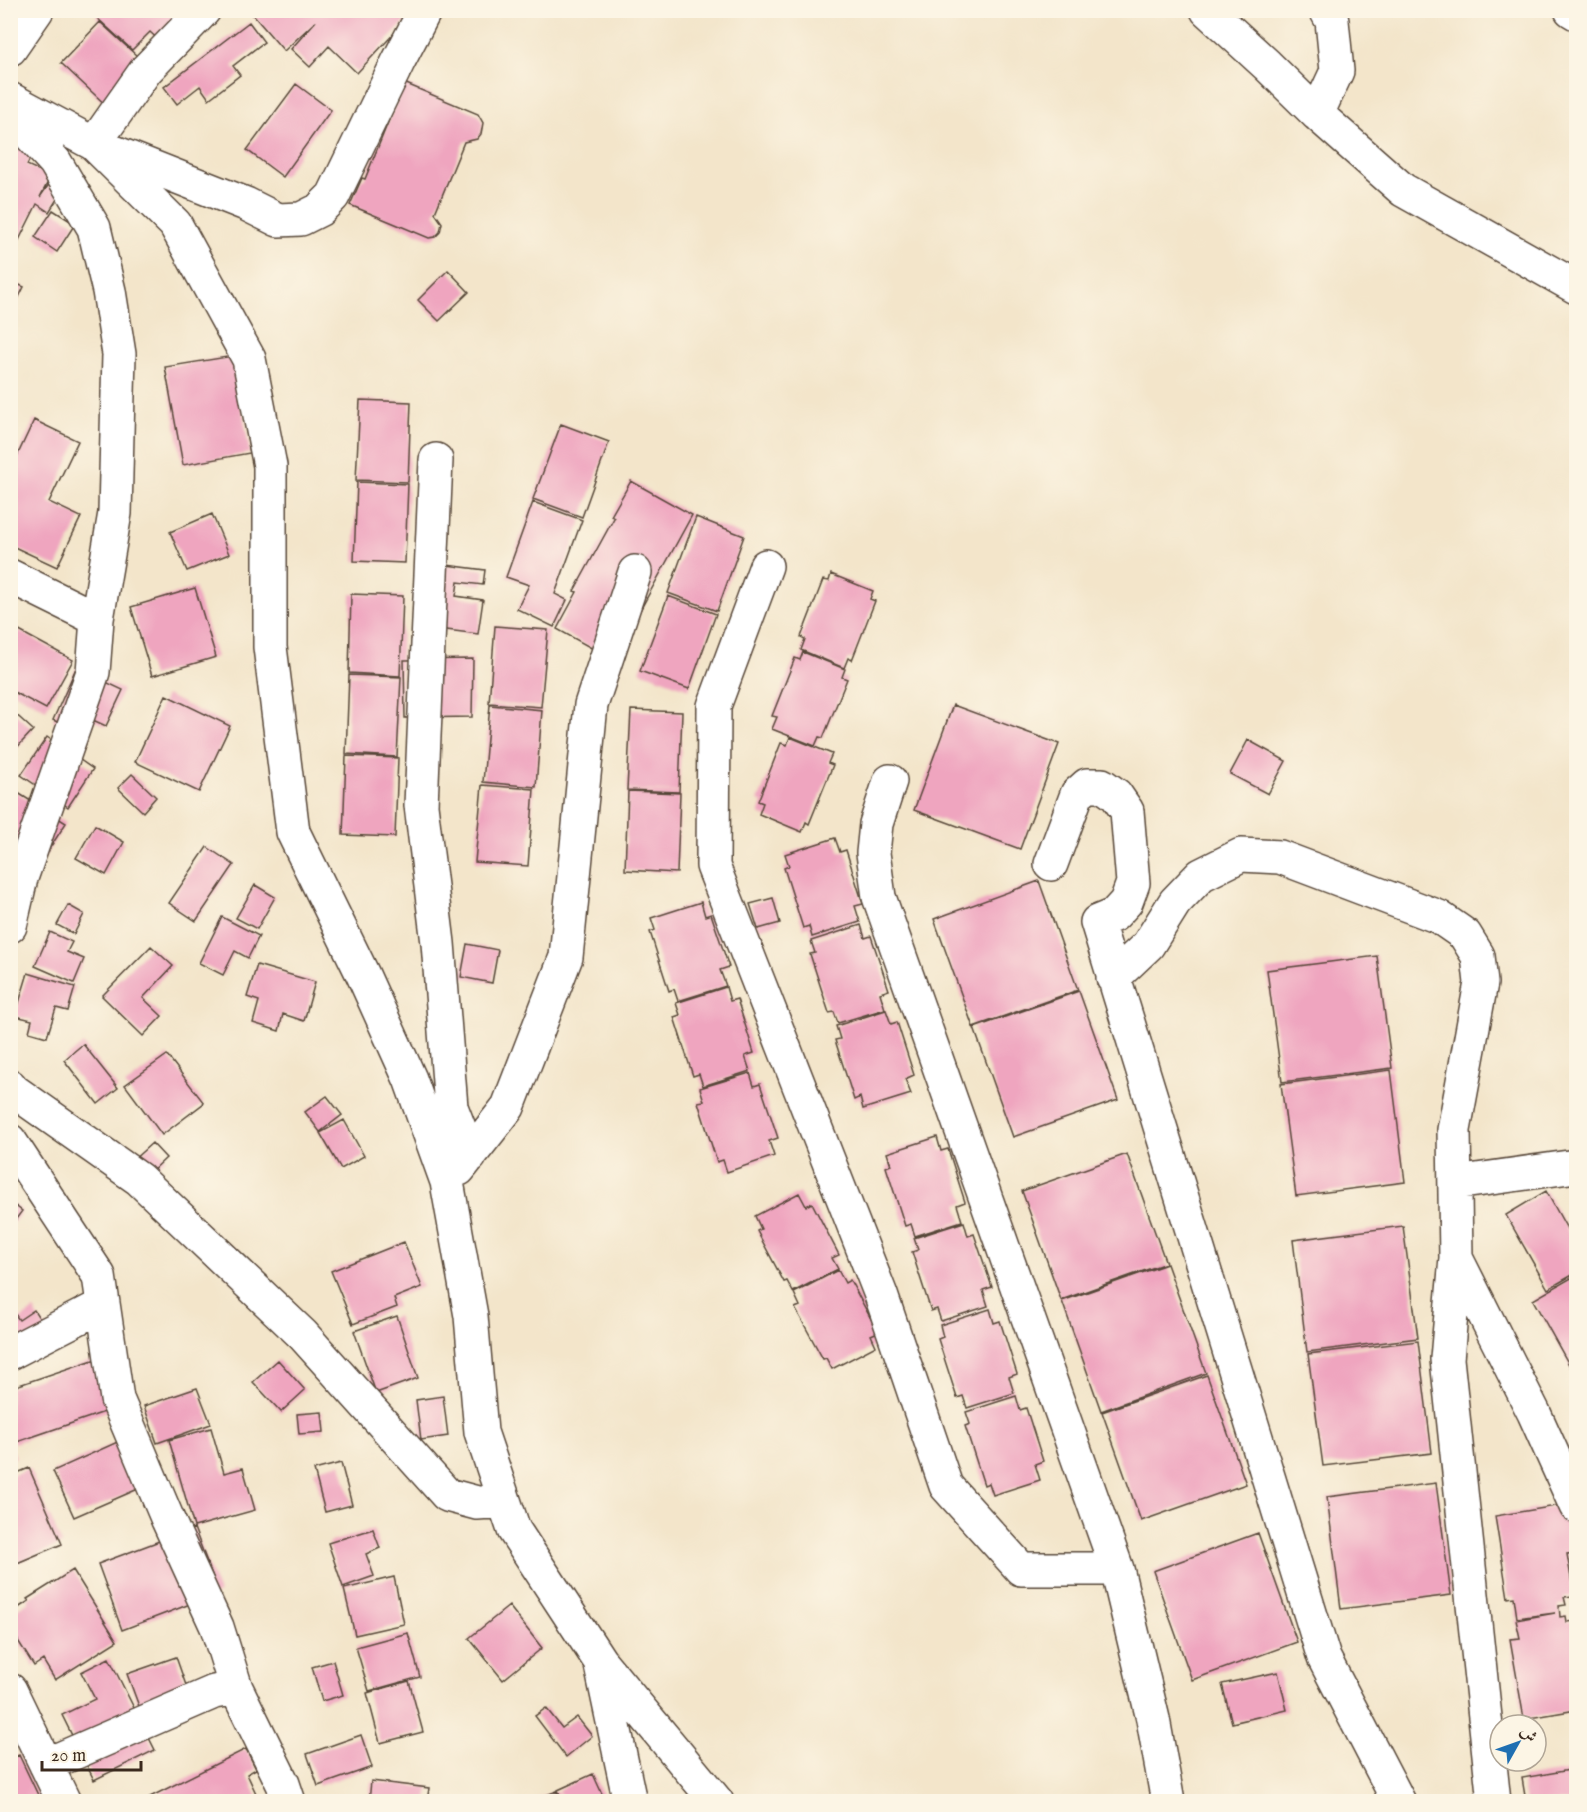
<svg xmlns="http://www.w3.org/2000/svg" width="1587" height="1812" font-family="'IM FELL English',Amiri,serif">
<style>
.building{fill:#efa5bf}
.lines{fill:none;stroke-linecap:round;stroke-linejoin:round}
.minor-casing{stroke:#574638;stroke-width:36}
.minor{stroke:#fff;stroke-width:33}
</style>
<rect width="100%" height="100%" fill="#fcf5e5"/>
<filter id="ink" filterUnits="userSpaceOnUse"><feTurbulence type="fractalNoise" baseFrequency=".0167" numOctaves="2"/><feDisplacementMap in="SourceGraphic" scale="12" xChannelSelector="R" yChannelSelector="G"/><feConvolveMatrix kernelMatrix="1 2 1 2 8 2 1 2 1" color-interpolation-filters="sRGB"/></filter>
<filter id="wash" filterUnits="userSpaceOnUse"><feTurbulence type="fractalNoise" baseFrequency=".008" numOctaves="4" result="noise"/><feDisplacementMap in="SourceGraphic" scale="24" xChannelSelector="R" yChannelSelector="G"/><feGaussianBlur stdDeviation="1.35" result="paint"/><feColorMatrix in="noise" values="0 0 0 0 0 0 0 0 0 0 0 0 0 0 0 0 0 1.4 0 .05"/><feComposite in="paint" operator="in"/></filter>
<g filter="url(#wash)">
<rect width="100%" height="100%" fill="#f3e5ca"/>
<g id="blocks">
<!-- building -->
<path class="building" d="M 102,10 L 219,10 L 176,56 L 150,32 L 132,50 L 96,17 Z
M 258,10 L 416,10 L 357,73 L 329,46 L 310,67 L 291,49 L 316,21 L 284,51 L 253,15 Z
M 100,22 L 149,67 L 110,109 L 61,63 Z
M 249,22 L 264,42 L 233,66 L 240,75 L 209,99 L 200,86 L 177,104 L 164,87 Z
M 404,83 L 478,114 L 483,123 L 481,134 L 477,139 L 464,142 L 435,213 L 442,223 L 440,232 L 435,237 L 429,238 L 350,205 L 362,178 L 365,179 Z
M 296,84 L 331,110 L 283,177 L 247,150 Z
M 10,130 L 38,143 L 27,165 L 51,176 L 40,197 L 52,180 L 64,188 L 49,212 L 37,204 L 16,246 L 10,243 Z
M 53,210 L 75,224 L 57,252 L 35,237 Z
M 448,270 L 469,292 L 439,321 L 418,300 Z
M 10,281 L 24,287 L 10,315 Z
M 233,356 L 250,453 L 183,465 L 165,367 Z
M 360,400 L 411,402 L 408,482 L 356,480 Z
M 34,420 L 78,441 L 49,502 L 81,517 L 57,567 L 10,545 L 10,471 Z
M 561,424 L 609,442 L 582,517 L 533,499 Z
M 631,481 L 692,515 L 613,660 L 557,629 L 577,592 L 574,591 L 614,518 L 611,516 Z
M 357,482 L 408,484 L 405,563 L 354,561 Z
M 533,502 L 582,520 L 555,594 L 567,600 L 554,627 L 517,609 L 529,585 L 506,577 Z
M 212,514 L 229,554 L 187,571 L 170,532 Z
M 696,517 L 744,536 L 717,611 L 668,593 Z
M 423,562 L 485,570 L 483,585 L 458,582 L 456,596 L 483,600 L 478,634 L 415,626 Z
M 831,574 L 873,591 L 870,599 L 875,601 L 852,660 L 848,658 L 844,668 L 801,650 L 805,639 L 801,637 L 823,580 L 829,581 Z
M 195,588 L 216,657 L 152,676 L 131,607 Z
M 351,594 L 403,596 L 400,676 L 349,673 Z
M 668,596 L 716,614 L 689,689 L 640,671 Z
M 10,626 L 73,660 L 46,709 L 10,690 Z
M 495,626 L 548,630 L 541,707 L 489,703 Z
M 803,652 L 845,669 L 842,677 L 847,679 L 823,738 L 819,737 L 815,746 L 772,729 L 777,717 L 772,716 L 795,658 L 800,660 Z
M 473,659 L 472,717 L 405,718 L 404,660 Z
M 76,668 L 123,690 L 106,726 L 93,720 L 87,735 L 53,720 Z
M 349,675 L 401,677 L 397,757 L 346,754 Z
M 166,695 L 230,726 L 199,792 L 135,762 Z
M 490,705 L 542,710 L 536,787 L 483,782 Z
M 953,705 L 1059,744 L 1020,849 L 914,810 Z
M 10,709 L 33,730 L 10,755 Z
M 631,710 L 682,712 L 679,792 L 627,790 Z
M 47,737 L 93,769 L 68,807 L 21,775 Z
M 790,737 L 832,754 L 828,763 L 833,765 L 809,824 L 806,822 L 802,832 L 759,814 L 763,803 L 758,801 L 781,743 L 787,745 Z
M 1248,740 L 1286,761 L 1268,794 L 1230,774 Z
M 346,756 L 398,758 L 395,837 L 343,835 Z
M 132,774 L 156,797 L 143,812 L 118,788 Z
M 482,785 L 534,789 L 528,866 L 475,862 Z
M 10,788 L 66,823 L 33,874 L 10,859 Z
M 628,791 L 680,793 L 677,873 L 625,870 Z
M 95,825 L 124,842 L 106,875 L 76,858 Z
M 835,838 L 840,852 L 846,850 L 863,904 L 855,906 L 860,922 L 812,937 L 809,926 L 803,928 L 784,868 L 789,866 L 785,854 Z
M 207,847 L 234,865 L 196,921 L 169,903 Z
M 1039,881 L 1078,990 L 973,1027 L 934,919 Z
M 255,885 L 275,897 L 257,929 L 236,918 Z
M 773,898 L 780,923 L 758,929 L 750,904 Z
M 701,902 L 705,916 L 711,914 L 729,967 L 720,970 L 726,986 L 678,1001 L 674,989 L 669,991 L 650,932 L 655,930 L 651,918 Z
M 68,905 L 84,914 L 74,934 L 57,925 Z
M 222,917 L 259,936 L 248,958 L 235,951 L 223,975 L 199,963 Z
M 861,925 L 865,938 L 871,936 L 889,990 L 880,993 L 885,1009 L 838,1023 L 834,1012 L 829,1013 L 810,954 L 815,953 L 811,941 Z
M 50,932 L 72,942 L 67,952 L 84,959 L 74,983 L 35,966 Z
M 467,944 L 498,950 L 492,983 L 461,977 Z
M 151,946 L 173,966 L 143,998 L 162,1016 L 143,1036 L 102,996 Z
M 1377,956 L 1392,1068 L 1282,1082 L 1267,970 Z
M 257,965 L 315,982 L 304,1021 L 283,1014 L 279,1031 L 253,1023 L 259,1001 L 247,997 Z
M 28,973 L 75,987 L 68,1011 L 56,1008 L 47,1037 L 29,1032 L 32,1020 L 15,1016 Z
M 726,987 L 730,1001 L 737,999 L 754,1053 L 745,1056 L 750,1071 L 703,1086 L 699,1074 L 693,1076 L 674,1017 L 680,1015 L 676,1003 Z
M 1079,991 L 1118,1100 L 1013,1137 L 974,1028 Z
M 886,1010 L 891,1024 L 897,1022 L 914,1075 L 905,1079 L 911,1094 L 863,1109 L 860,1097 L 854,1100 L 835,1040 L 840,1039 L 836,1026 Z
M 83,1044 L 118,1088 L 98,1104 L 64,1060 Z
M 167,1055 L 204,1103 L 162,1135 L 125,1085 Z
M 1391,1070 L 1405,1182 L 1296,1196 L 1281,1084 Z
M 750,1073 L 754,1086 L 760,1084 L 778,1138 L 769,1141 L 774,1156 L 727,1172 L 723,1160 L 717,1162 L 698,1102 L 704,1101 L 700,1088 Z
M 327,1096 L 342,1115 L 320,1132 L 305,1112 Z
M 344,1120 L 364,1156 L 341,1169 L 320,1133 Z
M 937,1137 L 941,1151 L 948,1149 L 965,1202 L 957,1205 L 962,1221 L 915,1236 L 911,1224 L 905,1226 L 886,1167 L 891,1165 L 887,1153 Z
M 152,1143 L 166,1158 L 147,1176 L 132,1161 Z
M 1127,1154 L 1166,1263 L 1061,1300 L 1022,1191 Z
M 1546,1191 L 1576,1245 L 1576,1273 L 1548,1289 L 1506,1215 Z
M 799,1193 L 806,1206 L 812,1203 L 839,1255 L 832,1258 L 838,1269 L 793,1292 L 787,1281 L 784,1282 L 757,1231 L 761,1229 L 755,1216 Z
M 10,1202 L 22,1211 L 10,1227 Z
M 964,1222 L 968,1236 L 974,1234 L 992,1287 L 983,1290 L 988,1306 L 941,1321 L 937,1309 L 931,1311 L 912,1252 L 918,1250 L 914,1238 Z
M 1403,1226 L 1418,1338 L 1307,1352 L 1293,1240 Z
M 404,1242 L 422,1287 L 394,1298 L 397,1307 L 353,1324 L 331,1271 Z
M 1167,1264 L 1206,1373 L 1101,1411 L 1062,1301 Z
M 838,1270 L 845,1283 L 850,1280 L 878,1332 L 871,1335 L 876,1346 L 832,1369 L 826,1358 L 823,1359 L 795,1308 L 800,1306 L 794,1293 Z
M 1573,1277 L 1576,1283 L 1576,1377 L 1533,1300 Z
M 10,1307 L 19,1320 L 34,1310 L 53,1339 L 10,1366 Z
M 990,1309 L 994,1323 L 1000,1321 L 1017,1374 L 1009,1377 L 1014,1393 L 967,1408 L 963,1396 L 957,1398 L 938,1339 L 943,1337 L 940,1325 Z
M 397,1316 L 418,1378 L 376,1393 L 354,1331 Z
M 1418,1341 L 1432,1453 L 1323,1466 L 1308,1354 Z
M 102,1357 L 119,1407 L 14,1443 L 10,1433 L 10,1388 Z
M 278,1360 L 305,1390 L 281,1412 L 253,1382 Z
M 1207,1375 L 1246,1484 L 1141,1521 L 1102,1412 Z
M 197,1388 L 211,1424 L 157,1443 L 144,1406 Z
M 443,1396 L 448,1436 L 421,1440 L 416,1400 Z
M 1016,1396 L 1020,1410 L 1026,1408 L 1043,1461 L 1035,1464 L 1040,1480 L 993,1495 L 989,1483 L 984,1485 L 965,1426 L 970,1424 L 966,1412 Z
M 322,1412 L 324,1432 L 299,1434 L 297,1414 Z
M 211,1428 L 224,1473 L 243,1468 L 255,1510 L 194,1527 L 169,1440 Z
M 133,1435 L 154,1482 L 74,1517 L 53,1471 Z
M 10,1446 L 16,1457 L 10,1460 Z
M 341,1463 L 352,1505 L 325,1512 L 314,1470 Z
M 29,1468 L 62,1544 L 10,1566 L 10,1476 Z
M 1436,1483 L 1451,1595 L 1341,1609 L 1327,1497 Z
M 1562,1505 L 1571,1511 L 1576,1544 L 1576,1553 L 1567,1554 L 1574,1596 L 1564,1597 L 1566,1605 L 1559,1606 L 1560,1617 L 1566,1616 L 1567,1622 L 1574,1621 L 1576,1633 L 1576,1710 L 1524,1719 L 1510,1639 L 1520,1638 L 1516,1620 L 1555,1613 L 1517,1618 L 1514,1597 L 1508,1598 L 1495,1516 Z
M 194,1528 L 219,1593 L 122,1630 L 98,1564 Z
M 373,1529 L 380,1548 L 366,1554 L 374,1576 L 343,1587 L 328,1543 Z
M 1258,1533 L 1297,1642 L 1192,1680 L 1153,1571 Z
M 73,1570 L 117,1641 L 55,1680 L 43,1660 L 34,1666 L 10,1628 L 10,1613 L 29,1601 L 27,1599 Z
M 394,1577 L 404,1624 L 355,1635 L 344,1589 Z
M 509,1606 L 542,1648 L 503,1680 L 469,1638 Z
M 408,1633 L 420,1677 L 369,1691 L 356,1647 Z
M 176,1657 L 194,1708 L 146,1725 L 127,1674 Z
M 109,1658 L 155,1750 L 94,1780 L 62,1715 L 95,1699 L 81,1672 Z
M 333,1661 L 343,1695 L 322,1701 L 312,1667 Z
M 1278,1672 L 1287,1710 L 1232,1723 L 1222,1684 Z
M 409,1681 L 423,1732 L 380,1743 L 367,1693 Z
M 546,1708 L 562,1728 L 577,1717 L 592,1736 L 566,1757 L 535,1716 Z
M 361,1735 L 372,1767 L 318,1786 L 307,1754 Z
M 246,1749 L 256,1769 L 247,1774 L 260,1802 L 140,1802 Z
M 19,1755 L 39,1797 L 60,1786 L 68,1802 L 10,1802 L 10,1759 Z
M 1576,1769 L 1576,1802 L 1526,1802 L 1522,1778 Z
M 593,1774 L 604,1798 L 595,1802 L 563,1802 L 558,1790 Z
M 371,1781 L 429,1788 L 427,1802 L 369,1802 Z
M 557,1791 L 561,1802 L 530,1802 L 530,1801 Z"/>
</g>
</g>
<g filter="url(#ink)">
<use href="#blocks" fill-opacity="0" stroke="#574638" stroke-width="1.5"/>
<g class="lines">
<!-- minor casing -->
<g class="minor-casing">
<path id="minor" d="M 204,10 L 146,70 L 94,144 L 246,204 L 278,220 L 301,219 L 319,210 L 333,196 L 398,62 L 425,10
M 1207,10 L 1267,65 L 1317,114 L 1403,190 L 1576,287
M 1571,10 L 1576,13
M 10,49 L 37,10
M 10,99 L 94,144 L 175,224 L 249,359 L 270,466 L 270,647 L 293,832 L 363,975 L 410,1079 L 447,1182 L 471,1316 L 481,1432 L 514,1530 L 600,1661 L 717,1802
M 10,113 L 55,162 L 94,228 L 109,291 L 119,354 L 115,513 L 97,619 L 93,672 L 21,878 L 10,926
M 1317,114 L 1337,71 L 1332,21 L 1326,10
M 436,460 L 421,805 L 438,943 L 451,1107 L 470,1156
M 766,566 L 714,706 L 713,866 L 881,1295 L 946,1486 L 1021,1569 L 1117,1569
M 10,576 L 97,619
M 890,781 L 876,824 L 873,853 L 879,897 L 1117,1569 L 1153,1719 L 1168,1802
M 1051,864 L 1077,794 L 1087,785 L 1102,785 L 1116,795 L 1127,811 L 1133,883 L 1126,902 L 1114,915 L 1097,922 L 1324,1658 L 1399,1802
M 1113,978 L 1148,945 L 1175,902 L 1201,875 L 1241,855 L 1280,857 L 1439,917 L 1465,935 L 1478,956 L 1481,983 L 1454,1130 L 1456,1258 L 1534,1413 L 1576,1506
M 10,1086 L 14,1091 L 139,1179 L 303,1335 L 447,1495 L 477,1503 L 504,1501
M 10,1141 L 99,1276 L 117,1399 L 168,1520 L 217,1627 L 236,1688 L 214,1692 L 46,1765
M 459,1169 L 508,1107 L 566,957 L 591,705 L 635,572
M 1455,1183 L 1576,1166
M 1456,1258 L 1447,1359 L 1494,1802
M 10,1353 L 103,1305
M 601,1665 L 630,1802
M 236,1688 L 283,1784 L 289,1802
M 10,1690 L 64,1802"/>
</g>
<!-- minor -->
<use href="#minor" class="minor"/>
</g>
</g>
<!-- margin -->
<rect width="1587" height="1812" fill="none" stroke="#fcf5e5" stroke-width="36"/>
<!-- north arrow -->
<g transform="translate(1518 1743) rotate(50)"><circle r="28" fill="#fcf5e5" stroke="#afa495" stroke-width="1.5"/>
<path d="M0-4.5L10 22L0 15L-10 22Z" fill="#1f6fb2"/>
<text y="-9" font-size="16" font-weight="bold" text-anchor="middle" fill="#3b2a1e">ش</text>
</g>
<!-- scale -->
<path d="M42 1761v9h99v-9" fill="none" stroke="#3b2a1e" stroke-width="3"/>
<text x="51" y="1761" font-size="18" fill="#3b2a1e" stroke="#fcf5e5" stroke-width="4.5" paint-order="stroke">20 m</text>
</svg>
